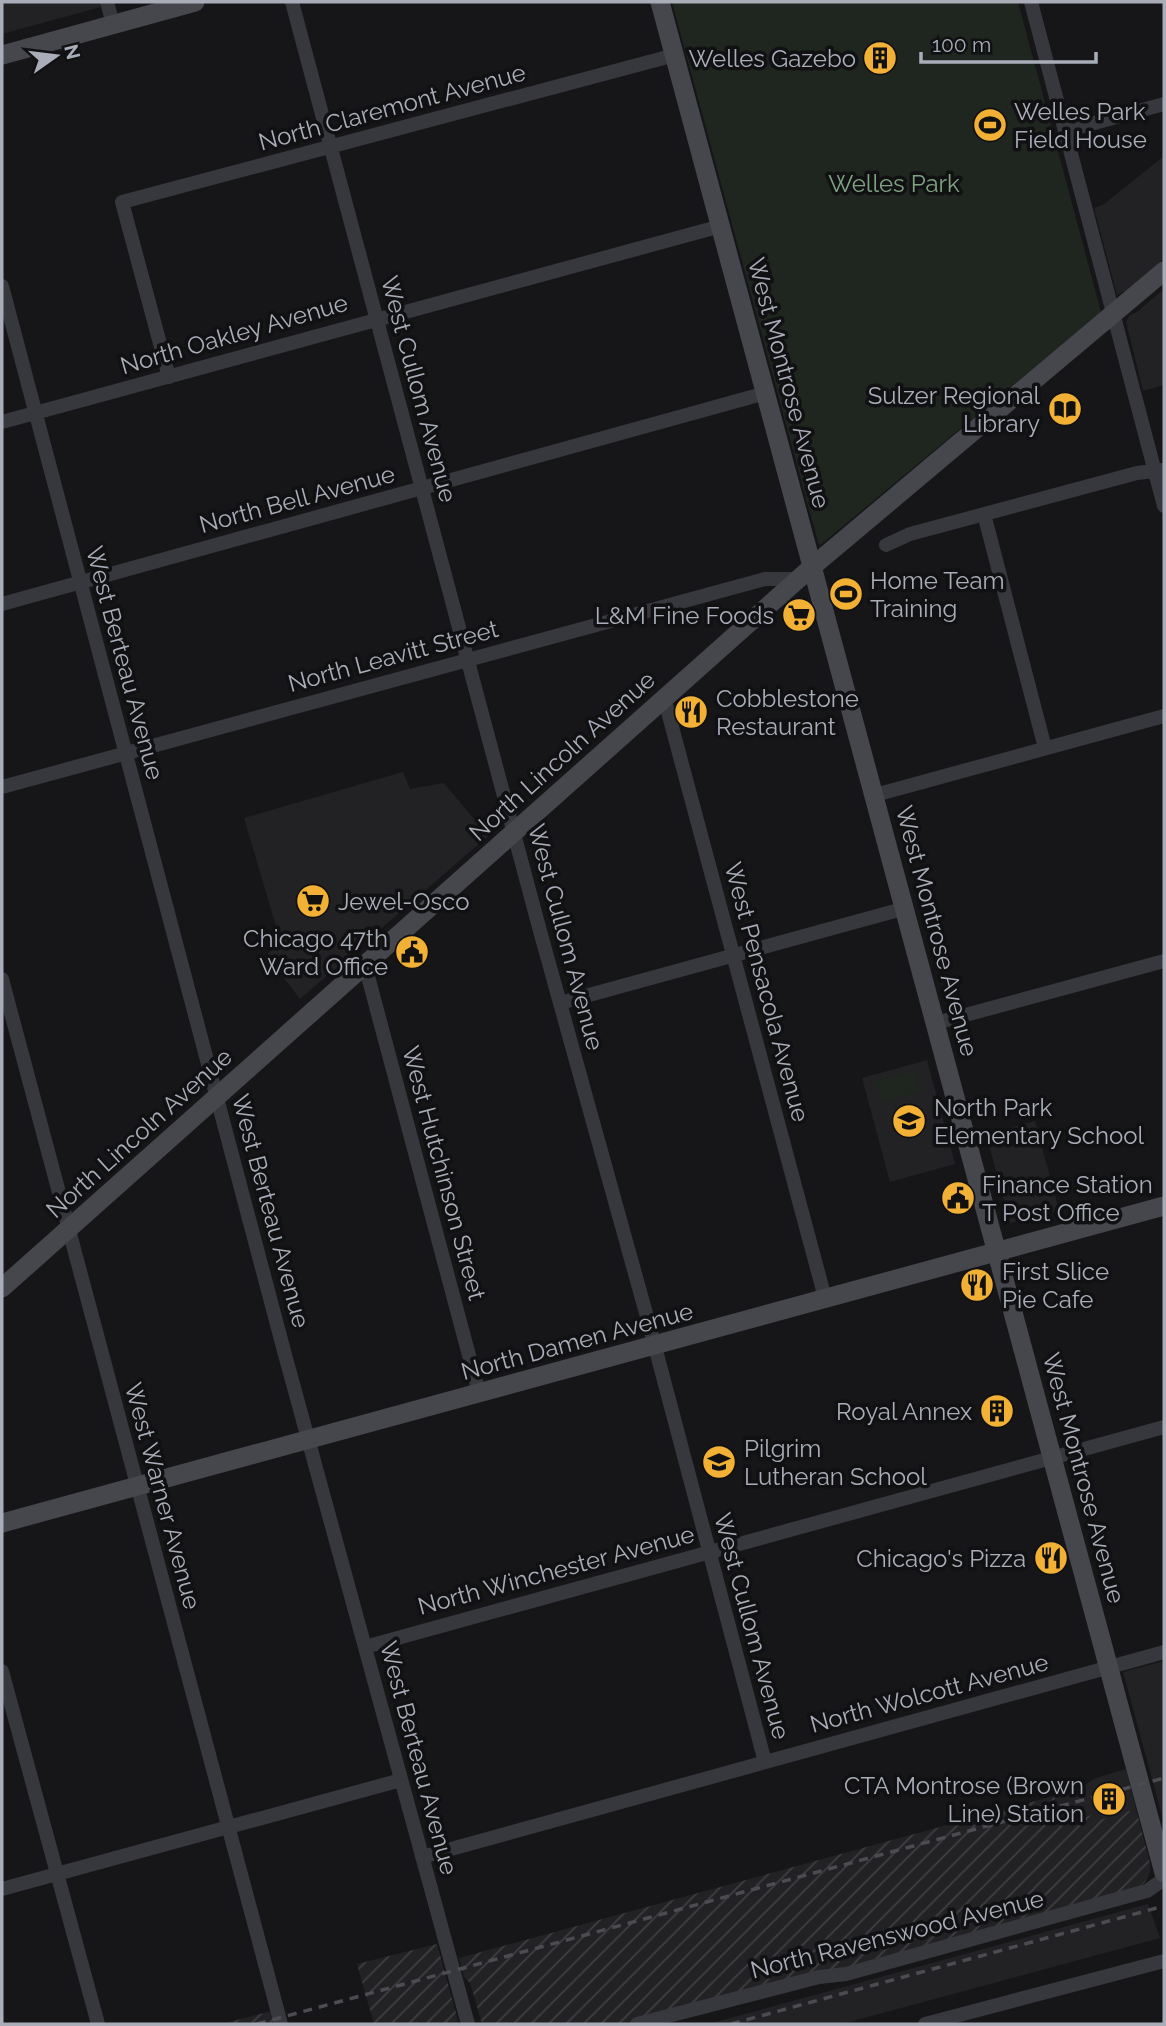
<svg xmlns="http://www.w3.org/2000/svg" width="1166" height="2026" font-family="Raleway,sans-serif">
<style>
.built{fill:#222225}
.industrial{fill:url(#industrial-furrows)}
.green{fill:#1e261f}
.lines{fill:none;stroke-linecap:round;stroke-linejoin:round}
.street{stroke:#37383d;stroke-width:14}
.secondary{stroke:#45474d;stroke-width:19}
.rail{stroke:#4a4c52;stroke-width:3.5;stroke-dasharray:9 7;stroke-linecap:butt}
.labels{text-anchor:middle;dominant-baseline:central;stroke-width:7;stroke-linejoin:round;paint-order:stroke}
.poi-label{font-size:24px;fill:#a8adb8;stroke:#111113;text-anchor:start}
.street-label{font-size:24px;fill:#a8adb8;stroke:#111113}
.park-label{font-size:24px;fill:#7fa381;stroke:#111113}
</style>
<defs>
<pattern id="industrial-furrows" width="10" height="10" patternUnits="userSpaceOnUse" patternTransform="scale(1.75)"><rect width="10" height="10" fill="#222225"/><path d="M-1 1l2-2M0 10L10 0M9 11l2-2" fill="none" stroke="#3f3f43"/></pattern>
</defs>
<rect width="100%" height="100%" fill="#161618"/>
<!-- built -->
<path class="built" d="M 2,2 L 119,2 L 2,34 Z
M 1164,156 L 1164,259 L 1127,290 L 1117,295 L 1094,208 L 1104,204 Z
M 1164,289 L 1164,385 L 1143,391 L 1126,322 L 1130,315 L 1137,312 Z
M 403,772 L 410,789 L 444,783 L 488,836 L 300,999 L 266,955 L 281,943 L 244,818 Z
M 927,1060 L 955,1164 L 890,1182 L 862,1078 Z
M 1035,1121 L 1059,1210 L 1010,1223 L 986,1134 Z
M 1164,1661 L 1164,1823 L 1123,1672 Z
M 1126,1769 L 1136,1809 L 1101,1819 L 1099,1813 L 1061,1823 L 1054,1796 L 1074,1791 L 1096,1778 Z
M 1148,1904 L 1160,1938 L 842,2024 L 708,2024 Z"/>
<!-- industrial -->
<path class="industrial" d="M 1054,1796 L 1062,1823 L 1099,1813 L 1102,1819 L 1136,1809 L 1150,1863 L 1150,1872 L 1146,1881 L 1140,1887 L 839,1972 L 820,1970 L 623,2024 L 482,2024 L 470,1983 L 464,1977 L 459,1958 Z
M 437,1944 L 459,2024 L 374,2024 L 357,1964 Z
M 272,2011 L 276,2024 L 221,2024 Z"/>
<!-- green -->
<path class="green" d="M 672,2 L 1018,2 L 1101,312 L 819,546 Z
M 914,1071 L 920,1092 L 881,1102 L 876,1081 Z"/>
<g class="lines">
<!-- street -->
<path class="street" d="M 107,2 L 113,24
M 292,2 L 540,931 L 649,1324 L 765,1762
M 1031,2 L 1164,506
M 1065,131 L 1164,104
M 2,286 L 284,1351 L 468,2024
M 169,377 L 122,202 L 675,55
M 2,422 L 721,226
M 984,514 L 1045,748
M 886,545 L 910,534 L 1137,473 L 1163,470
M 2,604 L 766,393
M 664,697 L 825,1298
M 2,787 L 765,579 L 799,579
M 875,795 L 1164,716
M 365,965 L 479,1393
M 2,979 L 281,2024
M 560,1003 L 906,908
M 936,1023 L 1164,961
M 365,1647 L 1164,1427
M 2,1671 L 98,2024
M 422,1857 L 1164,1652
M 2,1889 L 401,1780
M 637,2024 L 819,1977 L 846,1974 L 1121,1898 L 1147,1891 L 1164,1879
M 925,2024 L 1164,1961"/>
<!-- secondary -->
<path class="secondary" d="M 660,2 L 1164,1873
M 2,55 L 195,2
M 2,1288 L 813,566 L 1164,271
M 2,1523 L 1164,1206"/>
<!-- rail -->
<path class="rail" d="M 257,2024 L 1164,1778
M 731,2024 L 1164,1906"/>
</g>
<!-- icons -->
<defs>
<g id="building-disc" transform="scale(1.75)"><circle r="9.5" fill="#f2b134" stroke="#111113"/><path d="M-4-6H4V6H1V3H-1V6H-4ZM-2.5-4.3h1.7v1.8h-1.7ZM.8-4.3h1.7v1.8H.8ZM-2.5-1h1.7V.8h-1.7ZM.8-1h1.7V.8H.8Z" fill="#111"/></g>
<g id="stadium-disc" transform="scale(1.75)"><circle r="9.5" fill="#f2b134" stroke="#111113"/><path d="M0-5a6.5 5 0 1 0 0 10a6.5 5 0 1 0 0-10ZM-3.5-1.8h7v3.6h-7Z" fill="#111"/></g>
<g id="library-disc" transform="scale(1.75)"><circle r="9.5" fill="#f2b134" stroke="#111113"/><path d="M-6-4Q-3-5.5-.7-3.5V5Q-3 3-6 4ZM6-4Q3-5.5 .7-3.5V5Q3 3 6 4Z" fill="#111"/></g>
<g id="supermarket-disc" transform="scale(1.75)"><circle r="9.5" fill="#f2b134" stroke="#111113"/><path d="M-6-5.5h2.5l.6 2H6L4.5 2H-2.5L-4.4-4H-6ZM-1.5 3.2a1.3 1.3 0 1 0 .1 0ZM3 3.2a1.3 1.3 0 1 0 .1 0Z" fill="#111"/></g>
<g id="restaurant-disc" transform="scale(1.75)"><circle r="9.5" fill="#f2b134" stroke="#111113"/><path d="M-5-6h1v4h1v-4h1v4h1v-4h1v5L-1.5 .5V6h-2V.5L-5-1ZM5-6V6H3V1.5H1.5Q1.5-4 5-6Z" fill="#111"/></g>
<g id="civic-disc" transform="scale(1.75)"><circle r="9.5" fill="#f2b134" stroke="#111113"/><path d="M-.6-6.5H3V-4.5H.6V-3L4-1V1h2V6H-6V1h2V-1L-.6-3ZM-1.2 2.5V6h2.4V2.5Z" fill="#111"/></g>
<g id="school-disc" transform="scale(1.75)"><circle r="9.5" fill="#f2b134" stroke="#111113"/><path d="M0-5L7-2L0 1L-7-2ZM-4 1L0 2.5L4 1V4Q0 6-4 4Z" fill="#111"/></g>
</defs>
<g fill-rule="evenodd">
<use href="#building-disc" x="880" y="58"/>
<use href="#stadium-disc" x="990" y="125"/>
<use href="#library-disc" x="1065" y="409"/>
<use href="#stadium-disc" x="846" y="594"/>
<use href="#supermarket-disc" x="799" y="615"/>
<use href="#restaurant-disc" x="691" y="712"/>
<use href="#supermarket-disc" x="313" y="901"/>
<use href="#civic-disc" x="412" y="952"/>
<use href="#school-disc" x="909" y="1121"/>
<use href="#civic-disc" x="958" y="1198"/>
<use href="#restaurant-disc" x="977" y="1285"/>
<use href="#building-disc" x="997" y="1411"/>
<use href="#school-disc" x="719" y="1462"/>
<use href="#restaurant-disc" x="1051" y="1558"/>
<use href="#building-disc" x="1109" y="1799"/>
</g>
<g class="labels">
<!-- poi labels -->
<g class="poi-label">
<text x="856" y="58" text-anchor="end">Welles Gazebo</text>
<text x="1014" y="111">Welles Park<tspan x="1014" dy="28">Field House</tspan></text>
<text x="1040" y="395" text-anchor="end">Sulzer Regional<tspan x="1040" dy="28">Library</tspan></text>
<text x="870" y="580">Home Team<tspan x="870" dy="28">Training</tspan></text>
<text x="774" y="615" text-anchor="end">L&amp;M Fine Foods</text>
<text x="716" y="698">Cobblestone<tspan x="716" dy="28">Restaurant</tspan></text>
<text x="338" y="901">Jewel-Osco</text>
<text x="388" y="938" text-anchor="end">Chicago 47th<tspan x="388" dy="28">Ward Office</tspan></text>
<text x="934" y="1107">North Park<tspan x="934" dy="28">Elementary School</tspan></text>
<text x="982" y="1184">Finance Station<tspan x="982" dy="28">T Post Office</tspan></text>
<text x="1002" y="1271">First Slice<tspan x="1002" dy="28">Pie Cafe</tspan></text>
<text x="972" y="1411" text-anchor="end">Royal Annex</text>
<text x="744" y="1448">Pilgrim<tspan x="744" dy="28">Lutheran School</tspan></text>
<text x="1026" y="1558" text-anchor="end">Chicago's Pizza</text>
<text x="1084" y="1785" text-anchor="end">CTA Montrose (Brown<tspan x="1084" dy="28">Line) Station</tspan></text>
</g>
<!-- street labels -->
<g class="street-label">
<text transform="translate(392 107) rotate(-15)">North Claremont Avenue</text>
<text transform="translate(234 334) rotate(-16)">North Oakley Avenue</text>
<text transform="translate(789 383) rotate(75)">West Montrose Avenue</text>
<text transform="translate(419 389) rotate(75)">West Cullom Avenue</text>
<text transform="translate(297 499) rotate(-15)">North Bell Avenue</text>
<text transform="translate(393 656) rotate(-15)">North Leavitt Street</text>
<text transform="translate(125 663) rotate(75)">West Berteau Avenue</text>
<text transform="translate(562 756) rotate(-42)">North Lincoln Avenue</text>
<text transform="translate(937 931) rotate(75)">West Montrose Avenue</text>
<text transform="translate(566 937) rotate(75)">West Cullom Avenue</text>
<text transform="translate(767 992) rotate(75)">West Pensacola Avenue</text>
<text transform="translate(139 1133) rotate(-42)">North Lincoln Avenue</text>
<text transform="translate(444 1173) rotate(75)">West Hutchinson Street</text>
<text transform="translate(271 1211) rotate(75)">West Berteau Avenue</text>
<text transform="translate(577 1341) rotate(-15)">North Damen Avenue</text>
<text transform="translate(1084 1478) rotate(75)">West Montrose Avenue</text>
<text transform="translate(163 1496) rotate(75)">West Warner Avenue</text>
<text transform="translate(556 1570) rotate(-15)">North Winchester Avenue</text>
<text transform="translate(752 1626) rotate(75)">West Cullom Avenue</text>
<text transform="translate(929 1693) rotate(-15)">North Wolcott Avenue</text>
<text transform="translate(419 1758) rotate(75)">West Berteau Avenue</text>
<text transform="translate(897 1934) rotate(-14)">North Ravenswood Avenue</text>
</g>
<!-- park labels -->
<g class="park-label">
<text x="894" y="183">Welles Park</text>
</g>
</g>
<!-- border -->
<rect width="1166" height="2026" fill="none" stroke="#a8adb8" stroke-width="7"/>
<!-- north arrow -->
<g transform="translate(56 56) rotate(76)" stroke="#111113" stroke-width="5" paint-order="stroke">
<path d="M0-5L12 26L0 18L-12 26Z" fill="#a8adb8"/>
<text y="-10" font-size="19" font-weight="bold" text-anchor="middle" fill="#a8adb8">N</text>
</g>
<!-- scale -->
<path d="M921 52v10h175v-10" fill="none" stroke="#a8adb8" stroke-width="3.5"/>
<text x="932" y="52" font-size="21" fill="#a8adb8" stroke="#111113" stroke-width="5" paint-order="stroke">100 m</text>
</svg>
